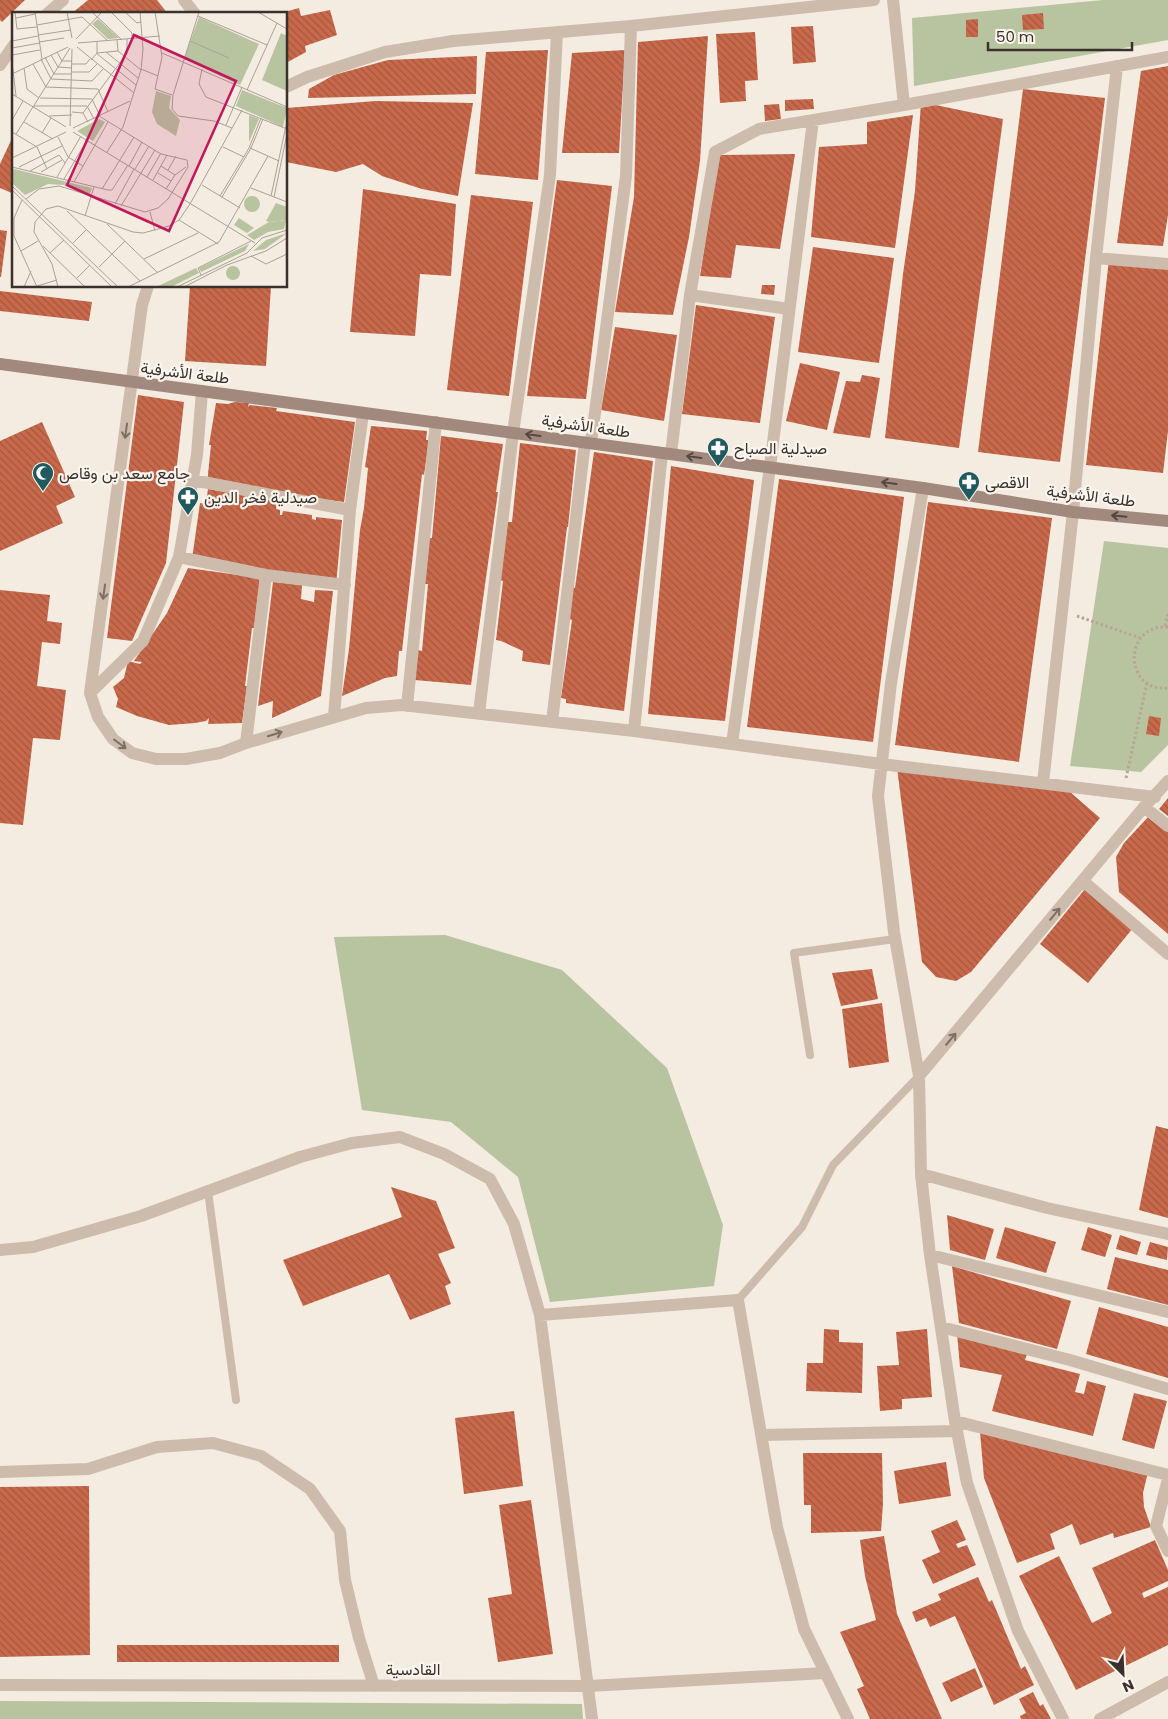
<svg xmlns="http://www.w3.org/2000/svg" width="1168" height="1719" font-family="Poppins,Vazirmatn,sans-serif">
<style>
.park{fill:#b8c4a0}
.building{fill:url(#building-back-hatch)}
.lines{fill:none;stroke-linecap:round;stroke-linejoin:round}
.path{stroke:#b9a596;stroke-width:3;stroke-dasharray:2.5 2.5;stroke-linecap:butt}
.service{stroke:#cdbbac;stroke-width:8}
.minor{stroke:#cdbbac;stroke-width:12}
.secondary{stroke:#a18a7d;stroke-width:12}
.oneway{stroke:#7d6f65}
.oneway2{stroke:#544640}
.labels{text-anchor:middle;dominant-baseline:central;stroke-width:4.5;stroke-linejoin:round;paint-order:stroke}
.street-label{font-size:16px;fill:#3b302b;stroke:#fbf5ee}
.poi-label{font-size:16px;fill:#3b302b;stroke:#fbf5ee;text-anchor:start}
.inset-road{fill:none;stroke:#aaa098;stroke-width:1}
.view{fill:#c2185b;fill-opacity:0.15;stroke:#c2185b;stroke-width:2.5}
.inset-edge{fill:none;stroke:#3b302b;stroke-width:2.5}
</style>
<defs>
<pattern id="building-back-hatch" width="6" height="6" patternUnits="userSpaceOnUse" patternTransform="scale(1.25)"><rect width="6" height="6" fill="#c8694b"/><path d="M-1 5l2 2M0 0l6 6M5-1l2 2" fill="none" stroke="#a4573f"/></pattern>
</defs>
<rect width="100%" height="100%" fill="#f4ebe1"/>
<!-- park -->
<path class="park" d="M 1103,0 L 1168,0 L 1168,40 L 914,86 L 912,18 Z
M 1104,541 L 1168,548 L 1168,745 L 1141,772 L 1070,766 Z
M 445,935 L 562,970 L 667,1068 L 723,1225 L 714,1286 L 550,1302 L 518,1177 L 451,1122 L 362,1110 L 334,937 Z
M 0,1701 L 582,1704 L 583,1719 L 0,1719 Z"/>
<!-- building -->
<path class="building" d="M 0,0 L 25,0 L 2,22 L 0,20 Z
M 88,0 L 157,0 L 168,14 L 71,14 Z
M 299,8 L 301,16 L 330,10 L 337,35 L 305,46 L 306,52 L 286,63 L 286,14 L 281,13 Z
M 1043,13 L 1044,29 L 1023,30 L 1022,15 Z
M 978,19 L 978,37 L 966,37 L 966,20 Z
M 813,26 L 816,62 L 793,64 L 791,27 Z
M 755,32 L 758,80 L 745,81 L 746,101 L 720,103 L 716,34 Z
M 708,36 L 700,161 L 689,237 L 673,315 L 615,312 L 634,197 L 638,42 Z
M 548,50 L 538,180 L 475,174 L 486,52 Z
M 625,50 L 619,153 L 562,153 L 572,53 Z
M 477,56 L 476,94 L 308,98 L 309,89 L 334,75 L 388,60 Z
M 1168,66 L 1168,215 L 1163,246 L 1117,243 L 1141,71 Z
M 1023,89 L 1105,98 L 1060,462 L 978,452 Z
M 813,99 L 814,109 L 785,111 L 785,100 Z
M 376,101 L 473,103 L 458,196 L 422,189 L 382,176 L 363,164 L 336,172 L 286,162 L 286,108 Z
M 921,102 L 1003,119 L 959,448 L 885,438 L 903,274 L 915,191 Z
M 779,104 L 781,119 L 765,121 L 764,105 Z
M 913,115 L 895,248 L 811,237 L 819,147 L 867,144 L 867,122 Z
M 14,134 L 14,194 L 0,188 L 0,164 Z
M 795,154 L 780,249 L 736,245 L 731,278 L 700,276 L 719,155 Z
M 557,180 L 612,186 L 586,399 L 527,396 Z
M 363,189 L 456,204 L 451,276 L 420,274 L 415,336 L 350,332 Z
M 471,195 L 533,202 L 509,396 L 447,390 Z
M 0,230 L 7,231 L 1,277 L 0,277 Z
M 813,247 L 894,258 L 879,363 L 798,352 Z
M 1109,259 L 1168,266 L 1168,431 L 1163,473 L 1086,465 Z
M 762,285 L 775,285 L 774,295 L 761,294 Z
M 190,286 L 271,286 L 266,366 L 185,361 Z
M 0,291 L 92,302 L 89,321 L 0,311 Z
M 696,305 L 775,317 L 760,423 L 682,414 Z
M 615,327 L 677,335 L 664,421 L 601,410 Z
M 800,363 L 840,372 L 827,430 L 786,421 Z
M 862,375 L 880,378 L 870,438 L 833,433 L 846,381 L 860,382 Z
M 138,395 L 184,402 L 166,563 L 132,641 L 107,638 Z
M 235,402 L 249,403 L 248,407 L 250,405 L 277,408 L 276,411 L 355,422 L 344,502 L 207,484 L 211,445 L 209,445 L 216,403 L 228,404 Z
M 42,422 L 75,497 L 56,506 L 63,523 L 0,551 L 0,441 Z
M 371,426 L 427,431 L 426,440 L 429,440 L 424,475 L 422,474 L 402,651 L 399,651 L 397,676 L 385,678 L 342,696 L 349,649 L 360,530 L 364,508 L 368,468 L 365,467 Z
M 441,436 L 503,444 L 496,492 L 498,492 L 471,685 L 415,680 L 418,650 L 422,651 L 428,584 L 424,584 L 428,538 L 432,538 Z
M 520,443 L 576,450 L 568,527 L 567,527 L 550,665 L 522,661 L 523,651 L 501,641 L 496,640 L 503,581 L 499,580 L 507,522 L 512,522 Z
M 594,452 L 653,461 L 624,711 L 566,703 L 566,699 L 561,698 L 572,620 L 569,619 L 573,587 L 575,588 Z
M 671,466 L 754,480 L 725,721 L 648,714 Z
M 779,479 L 904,497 L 873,742 L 747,727 Z
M 208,489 L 250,496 L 249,506 L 259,504 L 266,499 L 278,500 L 276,509 L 280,510 L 280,515 L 282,515 L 283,511 L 312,515 L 312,519 L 316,520 L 316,517 L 342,520 L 336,585 L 192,559 L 200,503 L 206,504 Z
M 928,502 L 1052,518 L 1019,762 L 895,745 Z
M 188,568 L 260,578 L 254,628 L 252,628 L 245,686 L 247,686 L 242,723 L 208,724 L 209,718 L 206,721 L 195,723 L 169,725 L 137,716 L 116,707 L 118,699 L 113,687 L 124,678 L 128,661 L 140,664 L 142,662 L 134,661 L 167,613 Z
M 273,582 L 302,585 L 301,599 L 314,602 L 315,590 L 333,591 L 321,696 L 272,718 L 273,701 L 258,706 Z
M 0,590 L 50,595 L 47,621 L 62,623 L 60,644 L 42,642 L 37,686 L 66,690 L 60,740 L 33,738 L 23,825 L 0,823 Z
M 1149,716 L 1161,718 L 1159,736 L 1146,734 Z
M 897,768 L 1070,792 L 1100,818 L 971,972 L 956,981 L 936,977 L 922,962 Z
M 1168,798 L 1168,816 L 1159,809 Z
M 1149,816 L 1168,831 L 1168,934 L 1119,892 L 1116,857 L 1124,843 Z
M 1085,889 L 1133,928 L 1088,983 L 1040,944 Z
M 872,969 L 878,999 L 841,1006 L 832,973 Z
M 882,1003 L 889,1062 L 849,1068 L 842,1009 Z
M 1156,1126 L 1168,1129 L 1168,1218 L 1139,1210 Z
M 391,1187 L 436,1201 L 455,1248 L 438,1254 L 451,1283 L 445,1286 L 451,1304 L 410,1320 L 389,1274 L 303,1306 L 283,1260 L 402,1217 Z
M 947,1215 L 994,1229 L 985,1260 L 950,1250 Z
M 1005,1227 L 1056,1242 L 1046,1273 L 996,1258 Z
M 1088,1227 L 1112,1235 L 1105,1257 L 1081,1250 Z
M 1120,1235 L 1141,1242 L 1137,1255 L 1116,1249 Z
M 1150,1242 L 1168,1247 L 1167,1260 L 1146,1255 Z
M 1115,1257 L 1168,1270 L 1168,1305 L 1107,1289 Z
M 952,1266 L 1071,1301 L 1057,1349 L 959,1323 Z
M 1099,1307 L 1168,1327 L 1168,1378 L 1086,1354 Z
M 824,1329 L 839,1330 L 839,1342 L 863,1343 L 862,1393 L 806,1391 L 807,1363 L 823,1363 Z
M 927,1329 L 932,1397 L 902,1399 L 902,1409 L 880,1411 L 877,1366 L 899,1365 L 896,1332 Z
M 957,1333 L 1027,1354 L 1025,1360 L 1080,1374 L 1075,1392 L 1084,1394 L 1087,1381 L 1106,1386 L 1093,1436 L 992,1411 L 1002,1375 L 960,1367 Z
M 1134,1393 L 1167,1401 L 1154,1449 L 1122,1440 Z
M 514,1411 L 523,1486 L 464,1494 L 455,1418 Z
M 980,1432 L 1148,1472 L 1143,1493 L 1144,1507 L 1151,1527 L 1114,1538 L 1113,1533 L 1080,1545 L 1072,1524 L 1050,1534 L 1055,1549 L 1017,1563 L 984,1478 Z
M 803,1453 L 882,1453 L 883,1504 L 881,1531 L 811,1533 L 811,1505 L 804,1505 Z
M 946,1462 L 951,1496 L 899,1504 L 894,1471 Z
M 89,1486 L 90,1655 L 0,1657 L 0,1487 Z
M 531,1500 L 553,1654 L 498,1662 L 488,1598 L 512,1594 L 499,1505 Z
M 957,1520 L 966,1540 L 956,1544 L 958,1548 L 967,1545 L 976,1565 L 933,1584 L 922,1560 L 940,1552 L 931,1531 Z
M 884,1536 L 897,1614 L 942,1719 L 870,1719 L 857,1689 L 864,1686 L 840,1632 L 876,1620 L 865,1576 L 860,1540 Z
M 1155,1540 L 1168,1570 L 1168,1581 L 1142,1593 L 1144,1598 L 1168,1587 L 1168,1645 L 1076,1690 L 1019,1576 L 1059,1556 L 1092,1623 L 1112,1613 L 1092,1568 Z
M 978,1577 L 989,1602 L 992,1600 L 1021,1669 L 1025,1666 L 1034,1685 L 994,1705 L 955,1616 L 930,1627 L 926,1618 L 916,1622 L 912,1612 L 941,1600 L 938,1594 Z
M 117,1645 L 339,1645 L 339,1662 L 117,1662 Z
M 975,1668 L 983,1687 L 951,1702 L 942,1683 Z
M 1033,1692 L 1040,1706 L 1043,1704 L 1051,1719 L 1021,1719 L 1020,1716 L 1026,1713 L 1019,1699 Z"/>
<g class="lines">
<!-- path -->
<path class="path" d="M 1077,616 L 1140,638
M 1165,626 L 1168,614
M 1168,627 C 1123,624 1123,692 1168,688
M 1126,778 L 1147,683"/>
<!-- service -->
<path class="service" d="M 810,1055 L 794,953 L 895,939
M 208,1191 L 236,1400
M 738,1300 L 802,1227 L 833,1165 L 919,1076"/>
<!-- minor -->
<path class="minor" d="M 184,0 L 195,14
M 893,0 L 904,105
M 47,14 L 63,0
M 0,65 L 14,45
M 286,87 L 307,77 L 385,52 L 453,41 L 631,26 L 874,0
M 1096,258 L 1168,264
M 148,286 L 142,305 L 90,693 L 98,717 L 113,739 L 132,753 L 156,759 L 186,759 L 220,753 L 246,743 L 366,708 L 402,705 L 634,731 L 881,764 L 1155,797
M 690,295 L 789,309
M 591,443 L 626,176 L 631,26
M 671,454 L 690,295 L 715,152 L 759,129 L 904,105 L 1168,57
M 193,480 L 350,510
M 923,488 L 891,683 L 878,796 L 894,932 L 919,1076 L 921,1174 L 930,1255 L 955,1421 L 967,1483 L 1018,1631 L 1063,1719
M 179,557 L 266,575 L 345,585
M 90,693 L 143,641 L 179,557 L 197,455 L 202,391
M 407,706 L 436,422
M 479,713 L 513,433 L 550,175 L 557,32
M 334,717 L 350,510 L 363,413
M 552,722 L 585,442
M 634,731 L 662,453
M 246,743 L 266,575
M 732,744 L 770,467 L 813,120
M 1043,783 L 1073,512 L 1096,258 L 1117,66
M 1144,807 L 1168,826
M 1083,881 L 1168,954
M 919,1076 L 1144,807 L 1168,781
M 921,1174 L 1047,1208 L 1168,1234
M 0,1250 L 33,1247 L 141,1216 L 300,1157 L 352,1143 L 400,1137 L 444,1154 L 490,1179 L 514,1224 L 540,1315 L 592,1719
M 930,1255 L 1168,1312
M 540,1315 L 738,1300 L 777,1527 L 804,1629 L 848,1719
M 941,1327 L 1070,1360 L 1168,1389
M 955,1421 L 1168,1475
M 761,1435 L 957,1431
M 0,1472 L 88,1469 L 157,1447 L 213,1443 L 261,1456 L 310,1489 L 340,1531 L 345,1580 L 359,1638 L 374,1686
M 1168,1479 L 1156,1526 L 1168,1551
M 0,1685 L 589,1686 L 825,1673
M 1100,1719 L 1168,1682"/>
<!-- secondary -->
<path class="secondary" d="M 0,364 L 923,488 L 1073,512 L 1168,521"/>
</g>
<!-- one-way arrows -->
<defs><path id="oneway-shaft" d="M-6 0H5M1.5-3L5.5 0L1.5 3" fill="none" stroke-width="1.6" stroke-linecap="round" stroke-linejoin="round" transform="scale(1.25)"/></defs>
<g class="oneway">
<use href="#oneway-shaft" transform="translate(126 431) rotate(98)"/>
<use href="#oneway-shaft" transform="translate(104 592) rotate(98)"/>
<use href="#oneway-shaft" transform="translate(275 734) rotate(-17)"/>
<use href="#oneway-shaft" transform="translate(120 744) rotate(37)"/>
<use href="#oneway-shaft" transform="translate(1055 914) rotate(-50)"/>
<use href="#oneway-shaft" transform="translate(951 1039) rotate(-50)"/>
</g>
<g class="oneway2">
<use href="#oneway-shaft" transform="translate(533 435) rotate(-172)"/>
<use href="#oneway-shaft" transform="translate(694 457) rotate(-172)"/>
<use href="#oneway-shaft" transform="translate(889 483) rotate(-172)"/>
<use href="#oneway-shaft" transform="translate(1119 516) rotate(-175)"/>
</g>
<!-- icons -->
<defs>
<g id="pharmacy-pin" transform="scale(1.125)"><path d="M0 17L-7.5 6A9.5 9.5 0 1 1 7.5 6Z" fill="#1f5a5e" stroke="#fbf5ee"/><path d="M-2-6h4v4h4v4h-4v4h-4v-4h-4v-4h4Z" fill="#fff"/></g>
<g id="mosque-pin" transform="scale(1.125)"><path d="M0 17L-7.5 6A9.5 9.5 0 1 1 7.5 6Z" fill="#1f5a5e" stroke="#fbf5ee"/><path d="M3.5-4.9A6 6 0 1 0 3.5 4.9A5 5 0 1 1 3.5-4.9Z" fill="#fff"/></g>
</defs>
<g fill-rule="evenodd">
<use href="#pharmacy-pin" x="718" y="448"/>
<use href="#mosque-pin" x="43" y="473"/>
<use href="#pharmacy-pin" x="969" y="482"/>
<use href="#pharmacy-pin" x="188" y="497"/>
</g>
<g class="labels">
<!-- street labels -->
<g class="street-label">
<text transform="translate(185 373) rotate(7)">طلعة الأشرفية</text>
<text transform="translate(586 426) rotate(8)">طلعة الأشرفية</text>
<text transform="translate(1091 496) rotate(7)">طلعة الأشرفية</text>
<text x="413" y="1669">القادسية</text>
</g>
<!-- poi labels -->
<g class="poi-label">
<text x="734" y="448">صيدلية الصباح</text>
<text x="59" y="473">جامع سعد بن وقاص</text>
<text x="985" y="482">الاقصى</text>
<text x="204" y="497">صيدلية فخر الدين</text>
</g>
</g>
<!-- overview -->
<g transform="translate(12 12)">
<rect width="275" height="275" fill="#f4ebe1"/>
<path d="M 86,7 L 107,26 L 96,27 L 80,12 ZM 230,78 L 275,96 L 271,115 L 224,94 ZM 237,103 L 247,107 L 237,130 ZM232 192a8 8 0 1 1 16 0a8 8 0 1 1-16 0ZM 264,191 L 275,195 L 274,208 L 257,210 L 254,209 ZM 275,221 L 253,237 L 241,239 L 254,228 ZM214 261a7 7 0 1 1 14 0a7 7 0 1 1-14 0Z" fill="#b8c4a0"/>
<path d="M 227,206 L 242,216 L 235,221 L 222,213 ZM 274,208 L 272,217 L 256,220 L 242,228 L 235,223 L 257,210 ZM 237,232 L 233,239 L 189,260 L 187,256 ZM 184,256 L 187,261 L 159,275 L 144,275 Z" fill="#b8c4a0"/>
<path d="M 269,21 L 275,24 L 275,79 L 250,68 Z" fill="#b8c4a0"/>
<path d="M 187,5 L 247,32 L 228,73 L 172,47 ZM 144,79 L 159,84 L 157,96 L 168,108 L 164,124 L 145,112 L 140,100 ZM 87,107 L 93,110 L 81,129 L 65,119 ZM 0,157 L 2,157 L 80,176 L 78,182 L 52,173 L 36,172 L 13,183 L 0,171 Z" fill="#b8c4a0"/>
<path class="inset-road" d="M 3,0 L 5,17 L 25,15M 23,0 L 30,47M 55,0 L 60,26M 80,0 L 110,28M 99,0 L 120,21 L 120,27M 113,0 L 125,11 L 129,10M 143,0 L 150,45 L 143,77 L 160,83M 187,0 L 161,83 L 160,97 L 166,104 L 202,109 L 220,116M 246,0 L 275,17M 186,4 L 255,33M 4,6 L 23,2M 25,13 L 70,5 L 96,29M 26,23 L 59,18M 64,27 L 90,0M 0,29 L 26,24M 178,29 L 217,46M 27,30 L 52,26M 66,31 L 148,24M 65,35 L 122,81M 0,36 L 28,31M 106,39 L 129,58M 45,40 L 50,49 L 60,49M 94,40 L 126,66M 84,41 L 124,73M 85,41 L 106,39 L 105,28M 150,41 L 275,95M 0,43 L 28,38M 39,43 L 46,55 L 60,56M 33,45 L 42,62 L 59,62M 29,47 L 39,67 L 80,69 L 91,57M 79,48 L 85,41 L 85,30M 0,50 L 4,84M 21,52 L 34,75 L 86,77 L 96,100M 60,52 L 74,52 L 78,47M 12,56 L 15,77 L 27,86M 129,57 L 146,64M 190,57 L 187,72 L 194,85 L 275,117M 60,60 L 77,60 L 85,52M 0,62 L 56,35M 235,78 L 265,11M 0,82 L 54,115M 28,86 L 80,87 L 88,104M 22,94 L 75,94 L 82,107M 60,100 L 71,101 L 76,110M 71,101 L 115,41 L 115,27M 37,104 L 60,103M 0,108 L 11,89M 12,110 L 41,127M 214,113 L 230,75M 58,114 L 60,37M 61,116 L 118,89M 0,120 L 25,135 L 35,157M 61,120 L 243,231M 30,121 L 39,106M 4,122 L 58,36M 46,125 L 56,145 L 71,154M 211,135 L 232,145M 238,136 L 267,149M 95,140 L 111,115 L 129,58 L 131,37 L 128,0M 0,146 L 54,120M 117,154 L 130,130M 149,154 L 163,163M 0,155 L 96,178 L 100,178 L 116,153M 7,155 L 50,134M 123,157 L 137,134M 156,158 L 164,144M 18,159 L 47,143 L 53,151M 29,160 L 50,148M 146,161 L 159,169M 45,165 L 69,124M 135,165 L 149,141M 52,167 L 75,128M 141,168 L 155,143M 62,170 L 96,110M 190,173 L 228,196M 0,174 L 106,275M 239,176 L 275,190M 90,177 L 122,125M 154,177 L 163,163 L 174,155M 0,178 L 100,275M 208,184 L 237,136 L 249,106M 259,184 L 275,109M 210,185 L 239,136 L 251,107M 262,185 L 275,122M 14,187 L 27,177 L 47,174 L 133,200 L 146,196 L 156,187 L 176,155 L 175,148 L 149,142 L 87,104M 10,188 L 2,206 L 2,224 L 25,275M 103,192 L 122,157M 109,194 L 143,138M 55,199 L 128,269M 138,200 L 143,219M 73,204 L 82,175M 167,208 L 206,232M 95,212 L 146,261M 61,231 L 74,218M 31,234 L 73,275M 9,239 L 26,229M 38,241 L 52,228M 239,244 L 254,252 L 275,242M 132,247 L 186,221M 87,255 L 113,229M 189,263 L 186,256 L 239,229M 65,266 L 78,253M 25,274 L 45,268M 12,275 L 19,259M 46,275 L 40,252 L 22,220 L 23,210 L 34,197 L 46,194 L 121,220 L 131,221 L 157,214 L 167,208 L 178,192 L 230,98M 116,275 L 207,230 L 256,144M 165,275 L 235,241 L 250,226 L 275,218M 172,275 L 215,253 L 254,239 L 275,226"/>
<path class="view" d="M 122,23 L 224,69 L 157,219 L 55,173 Z"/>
<rect width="275" height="275" class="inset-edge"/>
</g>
<!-- north arrow -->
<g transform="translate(1123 1674) rotate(156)" stroke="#fbf5ee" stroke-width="4" paint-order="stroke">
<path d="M0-4L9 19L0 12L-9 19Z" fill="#3b302b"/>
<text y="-8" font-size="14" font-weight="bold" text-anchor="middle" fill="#3b302b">N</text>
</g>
<!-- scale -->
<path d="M988 42v8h144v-8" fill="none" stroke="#3b302b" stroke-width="2.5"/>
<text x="996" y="42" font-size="15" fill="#3b302b" stroke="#fbf5ee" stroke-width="4" paint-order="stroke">50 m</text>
</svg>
